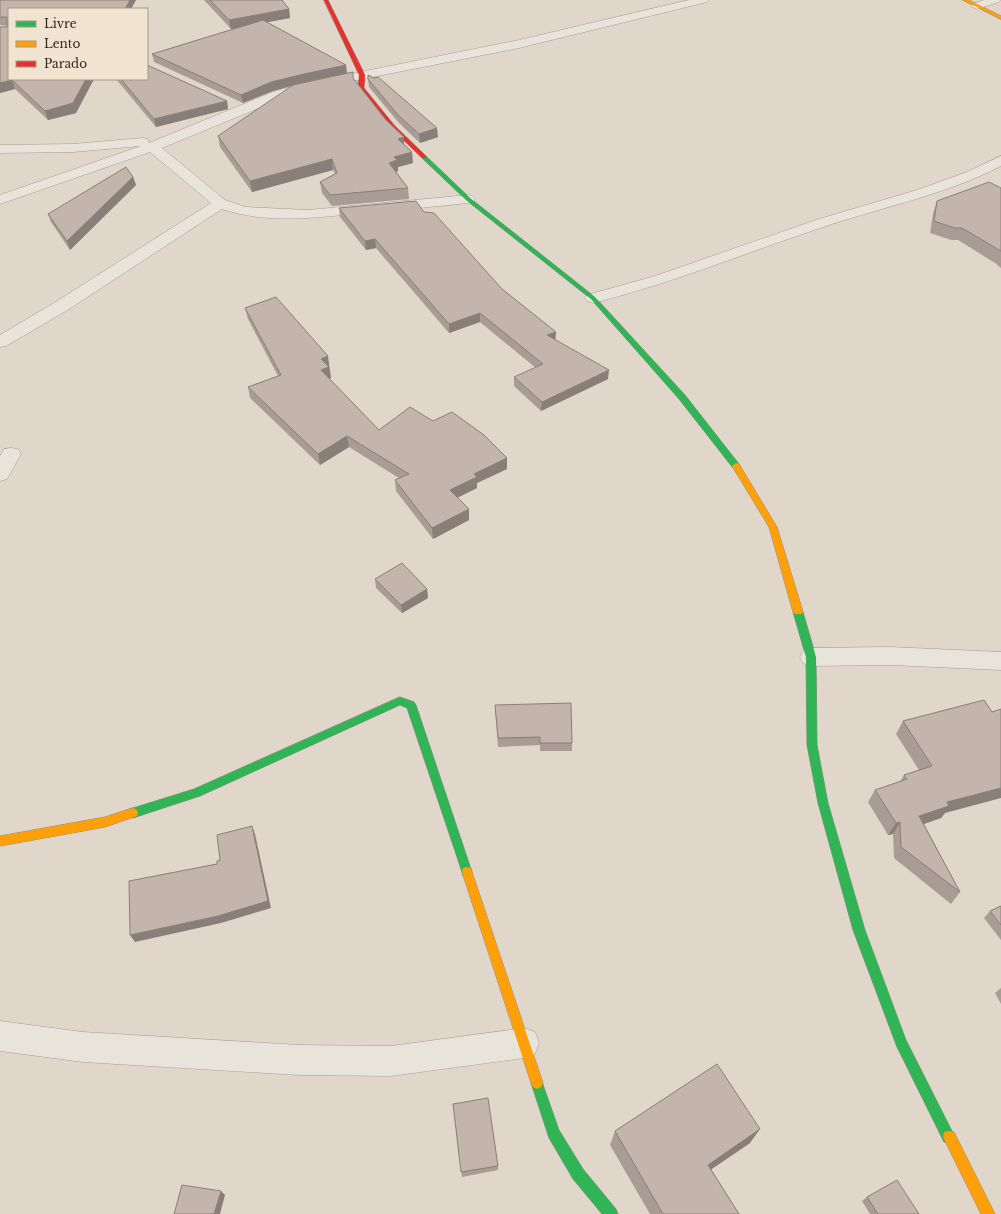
<svg xmlns="http://www.w3.org/2000/svg" width="1001" height="1214" font-family="'Libre Baskerville',serif">
<style>
.lines{fill:none;stroke-linecap:round;stroke-linejoin:round}
.street-casing{stroke:#a49c94;stroke-width:1}
.fast-casing{stroke:#948c83;stroke-width:1}
.slow-casing{stroke:#948c83;stroke-width:1}
.jam-casing{stroke:#948c83;stroke-width:1}
.street{fill:#e8e3db;fill-rule:evenodd}
.fast{fill:#30b455;fill-rule:evenodd}
.slow{fill:#ff9f0a;fill-rule:evenodd}
.jam{fill:#e5322d;fill-rule:evenodd}
.wall{fill:#a89c94}
.shaded-wall{fill:#887f78}
.building{fill:#c3b5ac;stroke:#887f78}
</style>
<rect width="100%" height="100%" fill="#e0d7ca"/>
<g class="lines">
<!-- street casing -->
<g class="street-casing">
<path id="street" d="M 689,0 L 709,0 L 707,2 L 519,48 L 307,90 L 283,98 L 162,148 L 225,200 L 245,207 L 308,210 L 468,195 L 473,196 L 475,199 L 473,202 L 468,203 C 432,207 397,210 361,213 C 315,218 266,224 222,209 L 66,311 L 6,346 L 0,347 L 0,335 L 54,303 L 211,203 L 150,152 L 0,204 L 0,195 L 141,146 L 73,152 L 0,153 L 0,145 L 73,144 L 143,138 L 148,139 L 149,143 L 273,92 L 301,84 L 519,40 Z
M 984,0 L 1001,0 L 999,2 L 977,9 L 971,6 L 973,4 Z
M 1001,156 L 1001,166 C 947,194 887,206 829,225 C 750,251 674,283 593,303 L 587,301 L 585,298 L 587,295 L 655,276 L 819,219 L 917,190 L 967,172 Z
M 11,448 L 18,449 L 21,454 L 7,479 L 0,481 L 0,456 L 4,449 Z
M 890,647 L 1001,652 L 1001,670 L 890,665 L 811,666 L 803,663 L 800,657 L 803,651 L 811,648 Z
M 0,1021 L 83,1032 L 299,1045 L 391,1046 L 524,1028 L 535,1032 L 539,1043 L 535,1054 L 524,1058 L 391,1076 L 299,1075 L 83,1062 L 0,1051 Z"/>
</g>
<!-- fast casing -->
<g class="fast-casing">
<path id="fast" d="M 422,156 L 426,156 L 470,198 L 595,297 L 685,395 L 739,464 L 740,466 L 739,468 L 733,468 L 679,399 L 591,299 L 466,200 L 422,158 Z
M 798,609 L 801,610 L 803,612 L 816,657 L 817,745 L 828,803 L 865,930 L 906,1040 L 955,1137 L 954,1142 L 949,1143 L 944,1142 L 897,1047 L 853,930 L 818,803 L 807,745 L 806,657 L 793,612 L 795,610 Z
M 400,697 L 414,702 L 416,705 L 472,872 L 471,876 L 467,877 L 463,876 L 462,872 L 407,708 L 400,705 L 200,796 L 133,818 L 129,816 L 128,813 L 129,810 L 133,808 L 194,789 Z
M 537,1077 L 541,1079 L 559,1130 L 583,1169 L 616,1209 L 618,1214 L 602,1214 L 573,1179 L 549,1138 L 531,1083 L 533,1079 Z"/>
</g>
<!-- slow casing -->
<g class="slow-casing">
<path id="slow" d="M 963,0 L 969,0 L 1001,16 L 1001,19 Z
M 736,463 L 739,464 L 777,527 L 803,612 L 801,614 L 795,614 L 793,612 L 769,527 L 732,466 Z
M 133,808 L 137,810 L 138,813 L 137,816 L 105,827 L 0,846 L 0,836 L 105,817 Z
M 467,867 L 471,868 L 472,872 L 543,1083 L 541,1087 L 537,1089 L 533,1087 L 531,1083 L 462,872 L 463,868 Z
M 949,1131 L 954,1132 L 995,1214 L 981,1214 L 943,1137 L 944,1132 Z"/>
</g>
<!-- jam casing -->
<g class="jam-casing">
<path id="jam" d="M 324,0 L 328,0 L 365,75 L 364,88 L 395,126 L 426,156 L 426,158 L 422,158 L 391,128 L 358,88 L 359,75 Z"/>
</g>
<!-- street -->
<use href="#street" class="street"/>
<!-- fast -->
<use href="#fast" class="fast"/>
<!-- slow -->
<use href="#slow" class="slow"/>
<!-- jam -->
<use href="#jam" class="jam"/>
</g>
<!-- wall -->
<path class="wall" d="M 0,0 L 136,0 L 131,9 L 9,9 L 9,79 L 94,79 L 76,113 L 48,120 L 15,89 L 0,93 L 7,26 L 0,25 Z
M 204,0 L 282,0 L 289,9 L 290,18 L 267,22 L 347,73 L 354,80 L 404,144 L 413,163 L 398,167 L 398,171 L 396,172 L 408,188 L 409,199 L 332,206 L 322,193 L 320,182 L 335,174 L 333,170 L 252,192 L 220,147 L 218,136 L 343,74 L 305,82 L 273,91 L 243,103 L 154,62 L 152,54 L 240,27 L 231,29 Z
M 374,78 L 438,137 L 420,143 L 399,123 L 369,87 L 368,79 Z
M 116,79 L 147,79 L 227,101 L 228,109 L 156,127 Z
M 133,177 L 136,185 L 70,250 L 51,222 L 48,214 Z
M 1001,188 L 1001,268 L 995,263 L 958,240 L 951,240 L 930,233 L 933,214 L 937,201 Z
M 339,208 L 424,212 L 502,289 L 556,332 L 555,340 L 608,379 L 541,411 L 514,386 L 514,377 L 536,368 L 480,322 L 449,333 L 376,248 L 366,250 L 340,217 Z
M 245,308 L 330,368 L 329,368 L 331,378 L 329,379 L 379,430 L 433,421 L 507,458 L 507,469 L 477,483 L 477,488 L 458,497 L 469,520 L 433,539 L 396,491 L 395,480 L 399,478 L 349,447 L 320,465 L 250,398 L 248,387 L 278,376 L 248,319 Z
M 375,579 L 427,589 L 428,598 L 402,613 L 376,588 Z
M 495,705 L 572,743 L 572,751 L 540,751 L 540,745 L 498,747 Z
M 992,712 L 945,813 L 941,818 L 924,824 L 960,892 L 951,904 L 894,858 L 893,834 L 888,835 L 868,802 L 875,790 L 900,782 L 904,775 L 919,770 L 896,734 L 903,721 Z
M 1001,906 L 1001,940 L 984,918 L 990,911 Z
M 1001,988 L 1001,1004 L 995,993 Z
M 453,1104 L 498,1166 L 498,1170 L 462,1177 Z
M 615,1131 L 750,1143 L 711,1169 L 739,1214 L 650,1214 L 610,1145 Z
M 867,1197 L 919,1214 L 870,1214 L 862,1201 Z"/>
<!-- shaded-wall -->
<path class="shaded-wall" d="M 130,0 L 136,0 L 131,9 L 125,9 Z
M 289,9 L 290,18 L 231,29 L 229,20 Z
M 346,65 L 347,73 L 305,82 L 273,91 L 243,103 L 241,95 L 271,82 L 304,74 Z
M 86,79 L 94,79 L 76,113 L 48,120 L 45,111 Z
M 12,80 L 15,89 L 0,93 L 0,83 Z
M 227,101 L 228,109 L 156,127 L 154,119 Z
M 437,128 L 438,137 L 420,143 L 419,134 Z
M 404,137 L 404,148 L 398,139 Z
M 412,152 L 413,163 L 398,167 L 398,171 L 390,174 L 389,163 L 394,157 Z
M 332,159 L 333,170 L 252,192 L 250,181 Z
M 133,177 L 136,185 L 70,250 L 67,241 Z
M 375,239 L 376,248 L 366,250 L 365,241 Z
M 480,313 L 480,322 L 449,333 L 449,324 Z
M 556,332 L 555,341 L 547,335 Z
M 328,356 L 331,378 L 323,381 L 321,370 L 321,359 Z
M 609,370 L 608,379 L 541,411 L 542,402 Z
M 347,436 L 349,447 L 320,465 L 318,454 Z
M 507,458 L 507,469 L 477,483 L 477,488 L 451,501 L 450,490 L 474,474 Z
M 469,509 L 469,520 L 433,539 L 432,528 Z
M 427,589 L 428,598 L 402,613 L 401,605 Z
M 1001,788 L 1001,798 L 945,813 L 941,818 L 912,828 L 919,816 L 947,802 Z
M 900,822 L 893,834 L 888,835 L 896,823 Z
M 252,826 L 255,834 L 271,908 L 221,923 L 135,942 L 130,935 L 218,916 Z
M 760,1129 L 750,1143 L 700,1177 L 708,1165 Z
M 221,1191 L 225,1195 L 220,1214 L 214,1214 Z"/>
<!-- building -->
<path class="building" d="M 0,0 L 130,0 L 125,9 L 9,9 L 9,79 L 86,79 L 73,103 L 45,111 L 12,80 L 0,83 L 0,27 L 7,27 L 7,17 L 0,17 Z
M 210,0 L 282,0 L 289,9 L 229,20 Z
M 263,20 L 346,65 L 304,74 L 271,82 L 241,95 L 152,54 Z
M 147,65 L 227,101 L 154,119 L 121,79 L 147,79 Z
M 353,72 L 353,78 L 386,120 L 404,137 L 398,139 L 412,152 L 394,157 L 397,160 L 389,163 L 408,188 L 330,195 L 320,182 L 337,173 L 332,159 L 250,181 L 218,136 L 293,85 Z
M 368,75 L 374,78 L 378,77 L 437,128 L 419,134 L 398,115 L 368,79 Z
M 126,167 L 133,177 L 67,241 L 48,214 Z
M 989,182 L 1001,188 L 1001,251 L 962,228 L 955,228 L 934,221 L 937,201 Z
M 416,201 L 424,212 L 434,213 L 502,289 L 556,332 L 547,335 L 609,370 L 542,402 L 514,377 L 543,364 L 480,313 L 449,324 L 375,239 L 365,241 L 339,208 Z
M 276,297 L 328,356 L 321,359 L 329,367 L 321,370 L 379,430 L 410,407 L 433,421 L 452,412 L 484,435 L 507,458 L 474,474 L 477,477 L 450,490 L 469,509 L 432,528 L 395,480 L 409,474 L 347,436 L 318,454 L 248,387 L 281,375 L 245,308 Z
M 402,563 L 427,589 L 401,605 L 375,579 Z
M 984,700 L 992,712 L 1001,709 L 1001,788 L 947,802 L 949,806 L 919,816 L 960,892 L 901,847 L 900,822 L 896,823 L 875,790 L 907,779 L 904,775 L 932,766 L 903,721 Z
M 571,703 L 572,743 L 540,743 L 540,737 L 498,738 L 495,705 Z
M 252,826 L 268,901 L 218,916 L 130,935 L 129,881 L 217,864 L 217,861 L 220,860 L 217,835 Z
M 1001,906 L 1001,925 L 990,911 Z
M 717,1064 L 760,1129 L 708,1165 L 739,1214 L 663,1214 L 615,1131 Z
M 488,1098 L 498,1166 L 461,1172 L 453,1104 Z
M 897,1180 L 919,1214 L 878,1214 L 867,1197 Z
M 182,1185 L 221,1191 L 214,1214 L 174,1214 Z"/>
<!-- legend -->
<rect x="8" y="8" width="140" height="72" fill="#f0e4d0" stroke="#a49889"/>
<rect x="16" y="21" width="20" height="6" fill="#30b455" stroke="#a49889"/>
<text x="44" y="28" font-size="12" fill="#31251e">Livre</text>
<rect x="16" y="41" width="20" height="6" fill="#ff9f0a" stroke="#a49889"/>
<text x="44" y="48" font-size="12" fill="#31251e">Lento</text>
<rect x="16" y="61" width="20" height="6" fill="#e5322d" stroke="#a49889"/>
<text x="44" y="68" font-size="12" fill="#31251e">Parado</text>
</svg>
